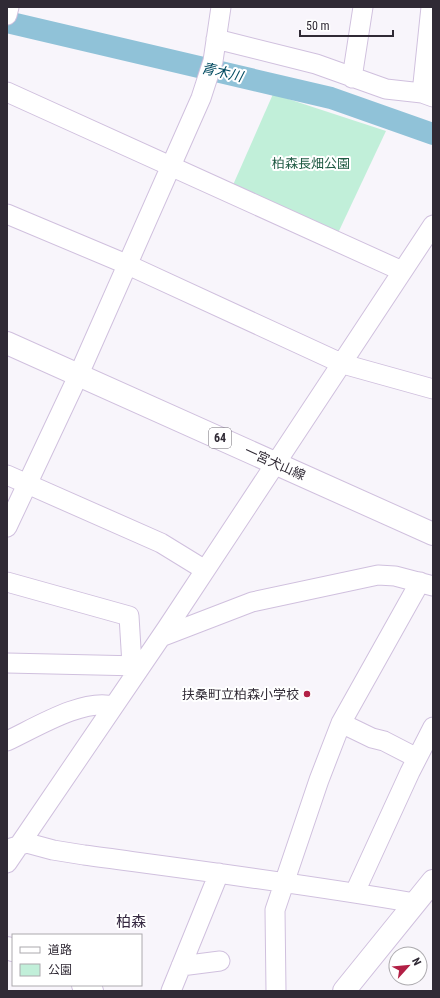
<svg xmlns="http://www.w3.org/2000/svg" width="440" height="998" font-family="'Roboto Condensed','Noto Sans JP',sans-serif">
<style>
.park{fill:#c1efd9}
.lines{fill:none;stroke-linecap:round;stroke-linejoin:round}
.river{stroke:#90c2d8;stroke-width:22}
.minor-casing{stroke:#d0c0de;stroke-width:21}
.major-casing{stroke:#d0c0de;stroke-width:24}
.minor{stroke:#fff;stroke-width:19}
.major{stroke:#fff;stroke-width:22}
.poi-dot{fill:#b21f45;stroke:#fff;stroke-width:1.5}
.labels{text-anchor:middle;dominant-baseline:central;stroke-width:4;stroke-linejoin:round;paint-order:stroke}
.shield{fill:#fff;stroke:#6e6a72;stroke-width:1}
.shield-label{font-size:12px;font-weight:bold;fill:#302a35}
.park-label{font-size:13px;fill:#1f5a43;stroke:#fff}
.street-label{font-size:13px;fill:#302a35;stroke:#fff}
.poi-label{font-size:13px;fill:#302a35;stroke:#fff;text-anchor:end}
.water-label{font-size:14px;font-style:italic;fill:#024b61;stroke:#fff}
.quarter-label{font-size:15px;fill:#362941;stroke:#fff}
</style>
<rect width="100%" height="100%" fill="#f8f5fb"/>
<!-- park -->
<path class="park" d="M 273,94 L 386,131 L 338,233 L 233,185 Z"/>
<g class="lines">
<!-- river -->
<path class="river" d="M 7,22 L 331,98 L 433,134"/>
<!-- minor casing -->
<g class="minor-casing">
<path id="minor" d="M 7,15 L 9,7
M 216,39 L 316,64 L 386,89 L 422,93 L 433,97
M 352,78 L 363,7
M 7,92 L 402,271
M 422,93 L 431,7
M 7,214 L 126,264 L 343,364 L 433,389
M 7,475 L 161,543 L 205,570
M 7,527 L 79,374 L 201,98 L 213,61 L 221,7
M 7,582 L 129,616 L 132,665
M 161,637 L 252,602 L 378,575 L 395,576 L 433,586
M 7,663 L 140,666
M 341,723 L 372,738 L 384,741 L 417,758
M 7,741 C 35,728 83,698 113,706
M 11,848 L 27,843 L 53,850 L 84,855 C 195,870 305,884 415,903
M 7,863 L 167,628 L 433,225
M 355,892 L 410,772 L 433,727
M 181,966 L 220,961
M 171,991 L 219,873
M 276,991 L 275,910 L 319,780 L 341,723 L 420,582"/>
</g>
<!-- major casing -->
<g class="major-casing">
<path id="major" d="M 7,343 L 433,534
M 7,948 L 13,950
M 83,985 L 92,991
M 344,991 L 433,881"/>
</g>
<!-- minor -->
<use href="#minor" class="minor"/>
<!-- major -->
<use href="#major" class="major"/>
</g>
<!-- markers -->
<circle class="poi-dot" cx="307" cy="694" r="4"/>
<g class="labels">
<!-- shield labels -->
<rect class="shield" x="209" y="428" width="22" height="20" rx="3"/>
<g class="shield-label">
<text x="220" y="438">64</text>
</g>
<!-- park labels -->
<g class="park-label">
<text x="311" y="163">柏森長畑公園</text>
</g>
<!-- street labels -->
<g class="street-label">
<text transform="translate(275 463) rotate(24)">一宮犬山線</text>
</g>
<!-- poi labels -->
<g class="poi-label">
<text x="299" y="694">扶桑町立柏森小学校</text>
</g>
<!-- water labels -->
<g class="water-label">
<text transform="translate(222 72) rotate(13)">青木川</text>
</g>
<!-- quarter labels -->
<g class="quarter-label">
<text x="131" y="922">柏森</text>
</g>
</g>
<!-- border -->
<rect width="440" height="998" fill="none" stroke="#302a35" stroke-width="16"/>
<!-- legend -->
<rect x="12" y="934" width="130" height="52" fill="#ffffff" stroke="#acaaae"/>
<rect x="20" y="947" width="20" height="6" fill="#ffffff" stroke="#acaaae"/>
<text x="48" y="954" font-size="12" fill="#302a35">道路</text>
<rect x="20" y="964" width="20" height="12" fill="#c1efd9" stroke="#acaaae"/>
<text x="48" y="974" font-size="12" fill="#302a35">公園</text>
<!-- north arrow -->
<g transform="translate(408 966) rotate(63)"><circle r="19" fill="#ffffff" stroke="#acaaae"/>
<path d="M0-3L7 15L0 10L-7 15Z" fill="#b21f45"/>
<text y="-6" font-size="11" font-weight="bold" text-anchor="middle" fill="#302a35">N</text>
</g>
<!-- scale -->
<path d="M300 30v6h93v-6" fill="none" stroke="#302a35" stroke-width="2"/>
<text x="306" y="30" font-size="12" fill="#302a35" stroke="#ffffff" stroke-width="3" paint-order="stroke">50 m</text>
</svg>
